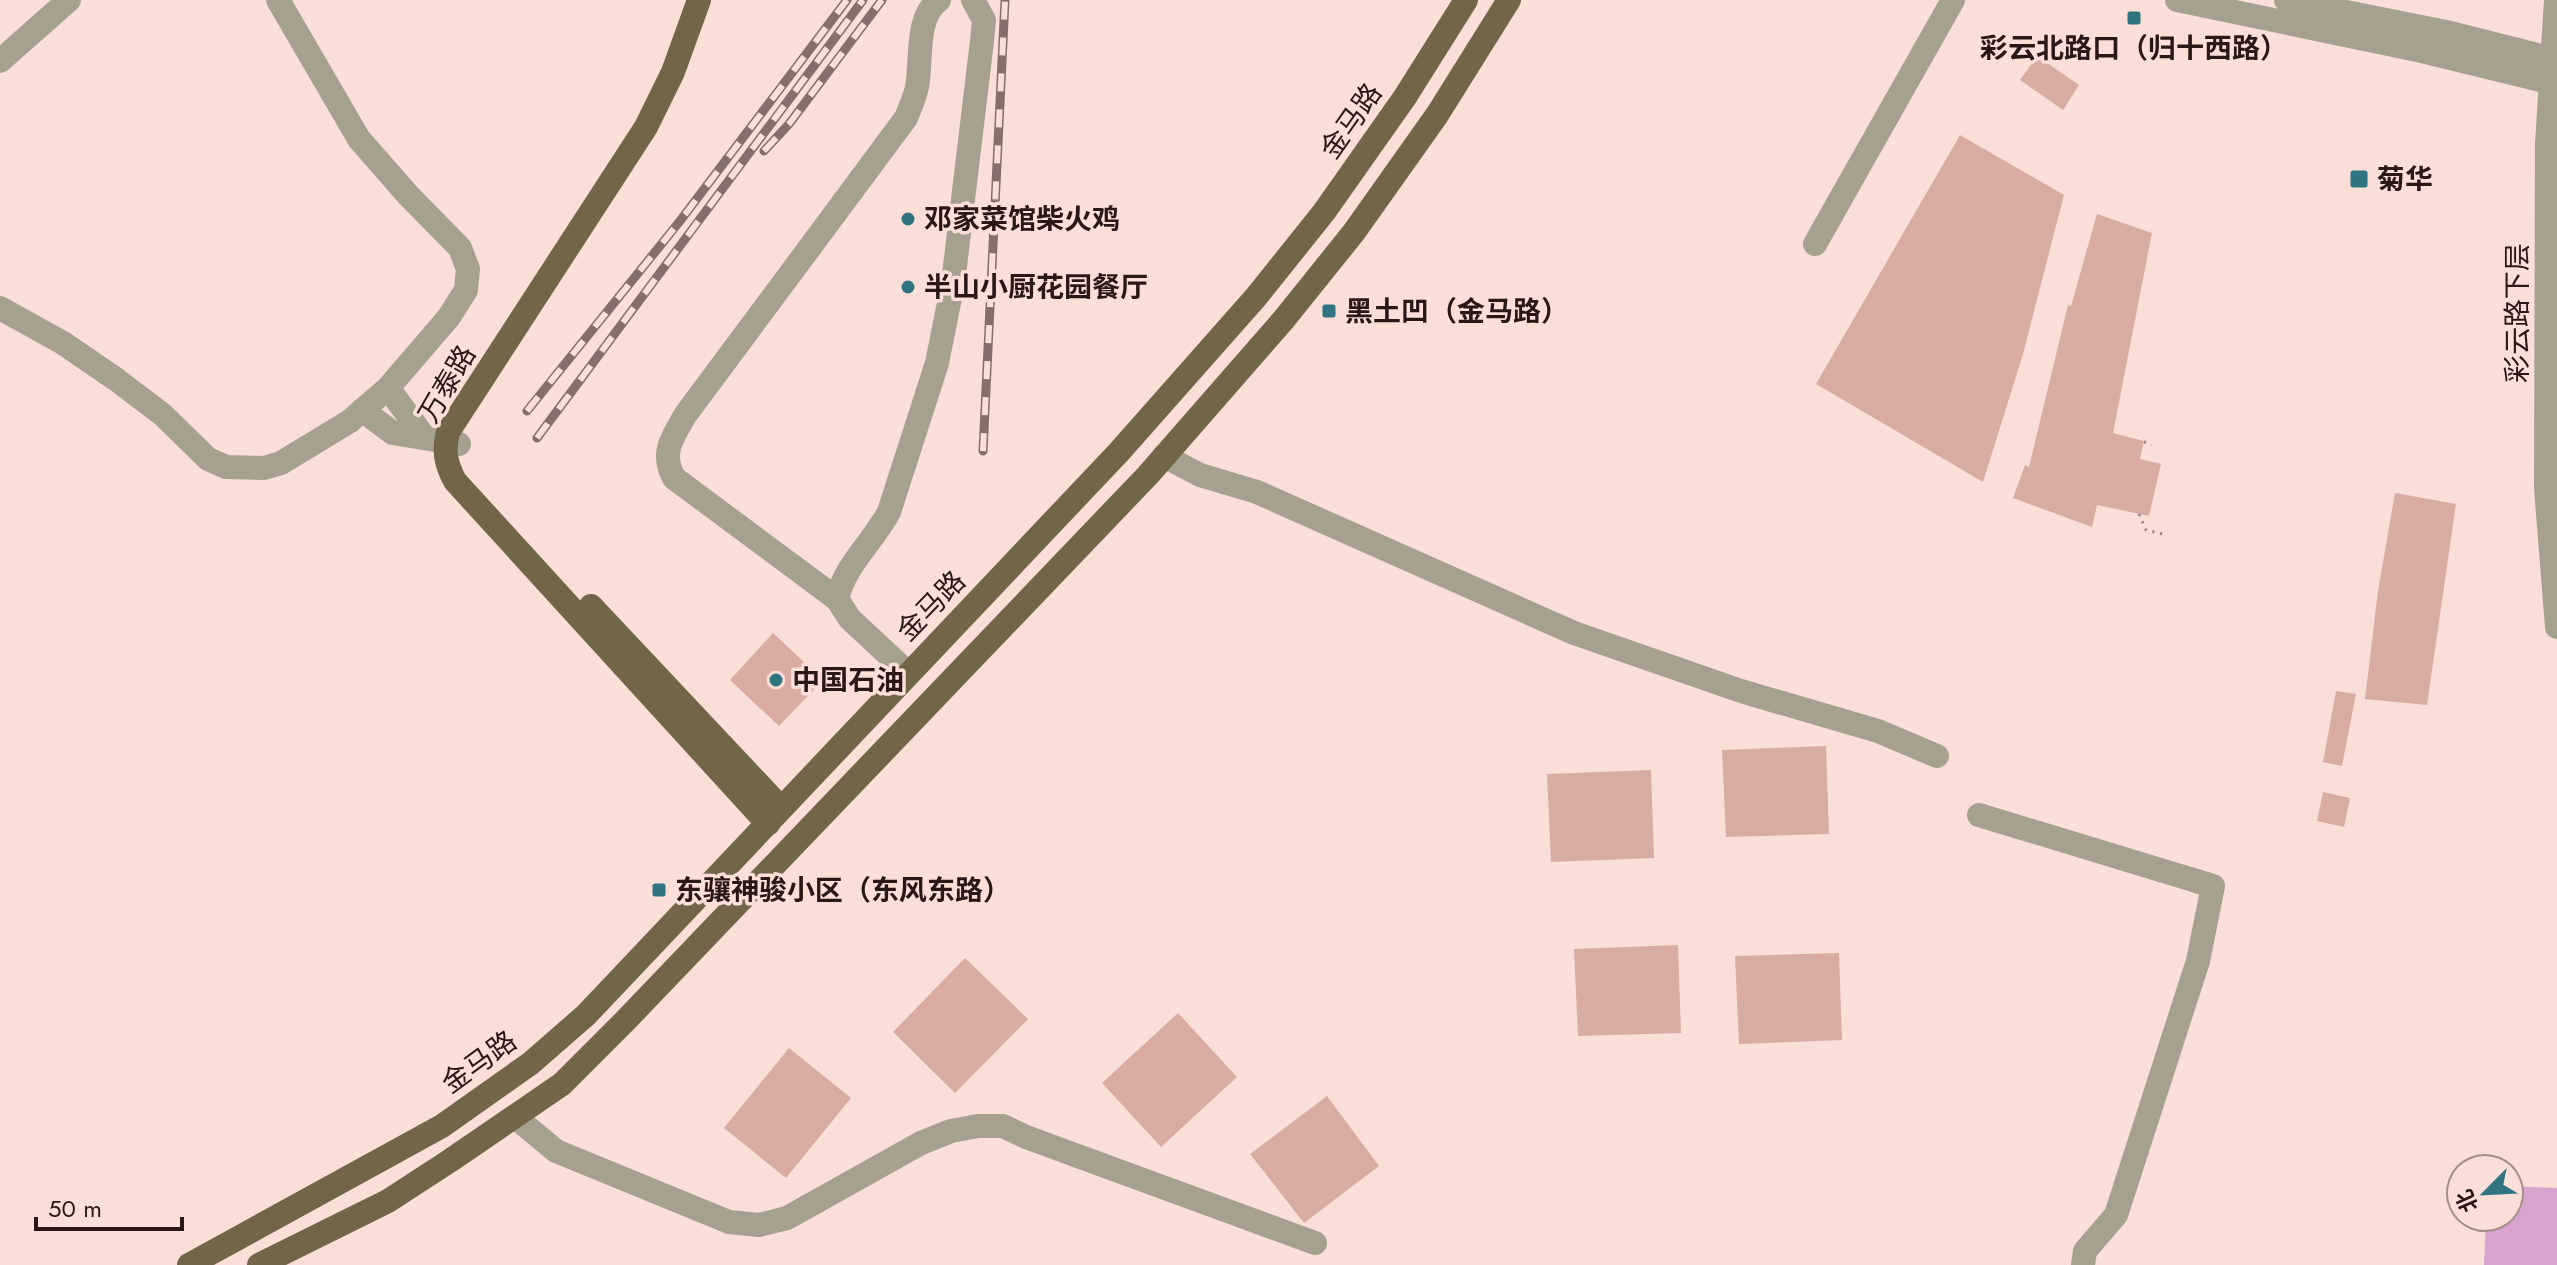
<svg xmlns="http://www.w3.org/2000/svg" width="2557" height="1265" font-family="Jost,'Noto Sans SC',sans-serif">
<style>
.green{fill:#d9a3d0}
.building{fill:#d9aca3}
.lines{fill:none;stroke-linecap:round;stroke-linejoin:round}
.path{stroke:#9a837f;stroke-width:3;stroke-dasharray:2 6;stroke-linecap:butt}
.minor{stroke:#a5a08f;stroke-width:24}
.major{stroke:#716648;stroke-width:24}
.rail-casing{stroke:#856f6a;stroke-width:9}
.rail{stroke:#faded8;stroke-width:6;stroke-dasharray:18;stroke-linecap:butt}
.poi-dot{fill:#2e7481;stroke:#faded8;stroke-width:3}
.labels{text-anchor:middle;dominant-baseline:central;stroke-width:7;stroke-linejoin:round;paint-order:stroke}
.poi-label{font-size:28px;font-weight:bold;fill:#291815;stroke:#faded8;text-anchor:start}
.street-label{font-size:28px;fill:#291815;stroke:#faded8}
</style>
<rect width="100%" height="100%" fill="#faded8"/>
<!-- green -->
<path class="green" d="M 2509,1186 L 2557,1188 L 2557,1265 L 2484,1265 L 2486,1217 L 2509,1217 Z"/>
<!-- building -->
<path class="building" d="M 2037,56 L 2079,85 L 2063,110 L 2020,80 Z
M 1960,135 L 2064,195 L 2023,354 L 1983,482 L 1816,384 Z
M 2097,214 L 2152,233 L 2113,433 L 2144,441 L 2140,459 L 2161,464 L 2149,516 L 2097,505 L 2092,527 L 2013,498 L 2025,465 L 2029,467 L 2068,305 L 2071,306 Z
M 2395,493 L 2456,504 L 2427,705 L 2365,699 L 2378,591 Z
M 773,633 L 823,680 L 779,726 L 730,680 Z
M 2336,691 L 2356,694 L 2342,766 L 2323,762 Z
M 1826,746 L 1829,834 L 1726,837 L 1722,750 Z
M 1651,770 L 1654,858 L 1551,862 L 1547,774 Z
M 2323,792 L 2350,798 L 2344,827 L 2317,821 Z
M 1678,945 L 1681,1033 L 1578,1036 L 1574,949 Z
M 1839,953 L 1842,1040 L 1739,1044 L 1735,956 Z
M 965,958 L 1028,1019 L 955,1093 L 893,1032 Z
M 1178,1013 L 1237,1077 L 1161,1147 L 1102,1083 Z
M 789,1048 L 851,1098 L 786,1178 L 724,1128 Z
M 1327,1096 L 1379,1166 L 1304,1223 L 1250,1154 Z"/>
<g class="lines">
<!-- path -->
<path class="path" d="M 2144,442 L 2152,444
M 2139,514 L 2146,530 L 2168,535"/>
<!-- minor -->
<path class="minor" d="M 2177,0 L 2422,51 L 2557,84
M 2286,0 L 2446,32 L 2557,60
M 2556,0 L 2547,144 L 2546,488 L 2557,627
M 0,61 L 69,0
M 1815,244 L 1953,0
M 0,308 L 63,343 L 117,380 L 163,415 L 208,459 L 226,467 L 264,468 L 281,463 L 350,421 L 388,388 L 449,317 L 466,290 L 468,269 L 460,248 L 408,195 L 359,139 L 278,0
M 388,388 L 425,438
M 362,410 L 393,433 L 459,444
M 1164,456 L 1200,475 L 1257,492 L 1574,633 L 1741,691 L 1878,731 L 1937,756
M 837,599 L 674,478 C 660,453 673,436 686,414 L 906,118 C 910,108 915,97 917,87 C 922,61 915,17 939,0
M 908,673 L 850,619 L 837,599 C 845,565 872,543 889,512 L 937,363 L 953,283 L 982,41 L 984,20 L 973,0
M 1979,815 L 2213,886 L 2198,961 L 2116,1215 L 2085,1251 L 2083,1265
M 515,1117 L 556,1151 L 729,1222 L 759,1225 L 787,1218 L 921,1143 L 951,1131 L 978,1126 L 1003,1126 L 1026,1137 L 1315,1243"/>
<!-- major -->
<path class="major" d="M 699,0 L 673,72 L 646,127 L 448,432 C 443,451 446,464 455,481 L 768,824
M 591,606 L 781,808
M 189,1265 L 442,1126 L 531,1063 L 586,1015 L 1119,452 L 1256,297 L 1324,212 L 1405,97 L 1466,0
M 259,1265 L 388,1201 L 451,1160 L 562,1084 L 626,1020 L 1148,475 L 1285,318 L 1354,232 L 1437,115 L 1509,0"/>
<!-- rail casing -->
<g class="rail-casing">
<path id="rail" d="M 764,151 L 789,124 L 882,0
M 527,411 L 680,221 L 847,0
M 537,438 L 863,0
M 983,451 L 1005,0"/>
</g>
<!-- rail -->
<use href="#rail" class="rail"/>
</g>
<!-- markers -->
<g class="poi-dot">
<rect x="2126" y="10" width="16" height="16" rx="4"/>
<rect x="2349" y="169" width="20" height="20" rx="4"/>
<circle cx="908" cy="219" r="8"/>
<circle cx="908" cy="287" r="8"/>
<rect x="1321" y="303" width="16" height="16" rx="4"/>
<circle cx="776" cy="680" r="8"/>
<rect x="651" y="882" width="16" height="16" rx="4"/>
</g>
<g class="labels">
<!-- poi labels -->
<g class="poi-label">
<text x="2134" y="48" text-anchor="middle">彩云北路口（归十西路）</text>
<text x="2377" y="179">菊华</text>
<text x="924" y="219">邓家菜馆柴火鸡</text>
<text x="924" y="287">半山小厨花园餐厅</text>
<text x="1345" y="311">黑土凹（金马路）</text>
<text x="792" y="680">中国石油</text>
<text x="675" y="890">东骧神骏小区（东风东路）</text>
</g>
<!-- street labels -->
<g class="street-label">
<text transform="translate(1351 121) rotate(-55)">金马路</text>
<text transform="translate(2517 313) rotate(-90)">彩云路下层</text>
<text transform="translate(447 384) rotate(-60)">万泰路</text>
<text transform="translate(931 606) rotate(-46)">金马路</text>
<text transform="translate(479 1062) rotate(-36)">金马路</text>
</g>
</g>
<!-- north arrow -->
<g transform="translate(2485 1193) rotate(246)"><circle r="38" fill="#faded8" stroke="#a68f8a" stroke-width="2"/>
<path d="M0-6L14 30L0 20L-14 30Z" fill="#2e7481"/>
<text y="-12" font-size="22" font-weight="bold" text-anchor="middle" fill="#291815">北</text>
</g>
<!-- scale -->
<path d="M36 1217v12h146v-12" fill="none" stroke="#291815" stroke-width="4"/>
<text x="48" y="1217" font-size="24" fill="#291815" stroke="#faded8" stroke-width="6" paint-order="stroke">50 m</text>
</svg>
